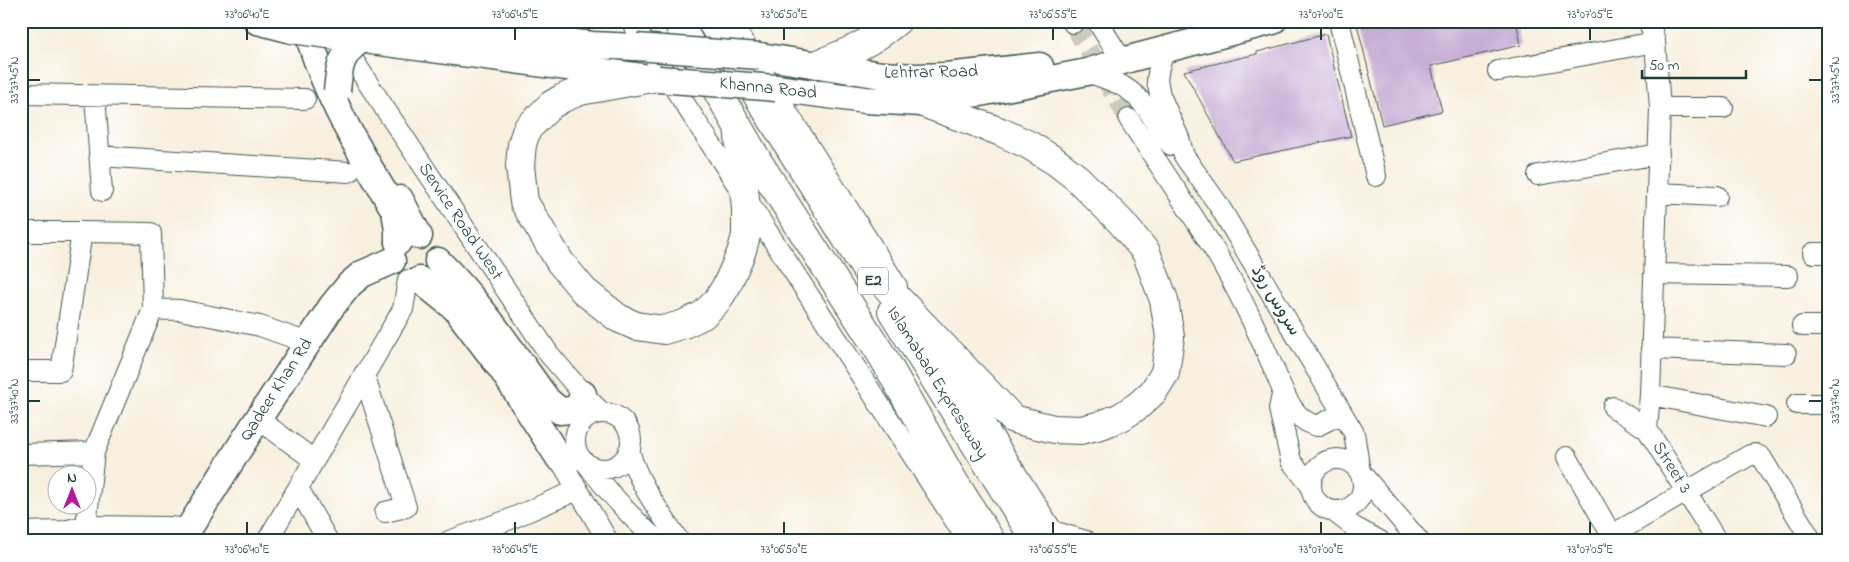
<svg xmlns="http://www.w3.org/2000/svg" width="1849" height="562" font-family="'Indie Flower','Playpen Sans Arabic',sans-serif">
<style>
.building{fill:#c7aed6}
.lines{fill:none;stroke-linecap:round;stroke-linejoin:round}
.minor-tunnel{stroke:#cdcbbc;stroke-width:20;stroke-dasharray:20 10;stroke-linecap:butt}
.minor-casing{stroke:#40584e;stroke-width:22}
.major-casing{stroke:#40584e;stroke-width:29}
.highway-casing{stroke:#40584e;stroke-width:30}
.minor{stroke:#fff;stroke-width:20}
.major{stroke:#fff;stroke-width:26}
.highway{stroke:#fff;stroke-width:28}
.major-bridge-casing{stroke:#40584e;stroke-width:29;stroke-linecap:butt}
.major-bridge{stroke:#fff;stroke-width:26}
.ticks{fill:none;stroke:#1f3d34;stroke-width:2}
.labels{text-anchor:middle;dominant-baseline:central;stroke-width:4;stroke-linejoin:round;paint-order:stroke}
.shield{fill:#fff;stroke:#627771;stroke-width:1}
.shield-label{font-size:16px;font-weight:bold;fill:#1f3d34}
.street-label{font-size:18px;fill:#1f3d34;stroke:#fff}
.neatline{fill:none;stroke:#1f3d34;stroke-width:2}
.ticks-label{font-size:12px;text-anchor:middle;fill:#1f3d34}
</style>
<rect width="100%" height="100%" fill="#fff"/>
<filter id="ink" filterUnits="userSpaceOnUse"><feTurbulence type="fractalNoise" baseFrequency=".02" numOctaves="2"/><feDisplacementMap in="SourceGraphic" scale="10" xChannelSelector="R" yChannelSelector="G"/><feConvolveMatrix kernelMatrix="1 2 1 2 8 2 1 2 1" color-interpolation-filters="sRGB"/></filter>
<filter id="wash" filterUnits="userSpaceOnUse"><feTurbulence type="fractalNoise" baseFrequency=".0096" numOctaves="4" result="noise"/><feDisplacementMap in="SourceGraphic" scale="20" xChannelSelector="R" yChannelSelector="G"/><feGaussianBlur stdDeviation="1.12" result="paint"/><feColorMatrix in="noise" values="0 0 0 0 0 0 0 0 0 0 0 0 0 0 0 0 0 1.4 0 .05"/><feComposite in="paint" operator="in"/></filter>
<g filter="url(#wash)">
<rect width="100%" height="100%" fill="#f8efde"/>
<g id="blocks">
<!-- building -->
<path class="building" d="M 1368,21 L 1516,21 L 1521,45 L 1431,66 L 1442,111 L 1382,125 L 1357,24 Z
M 1326,34 L 1351,136 L 1233,161 L 1184,71 L 1257,54 L 1257,52 Z"/>
</g>
</g>
<g filter="url(#ink)">
<use href="#blocks" fill-opacity="0" stroke="#40584e" stroke-width="1"/>
<g class="lines">
<!-- minor-tunnel -->
<path class="minor-tunnel" d="M 1073,23 L 1129,119"/>
<!-- minor casing -->
<g class="minor-casing">
<path id="minor" d="M 329,21 L 371,88 L 549,354 L 583,394 L 602,413
M 631,21 L 968,541
M 730,21 L 897,286
M 1072,21 L 1073,23
M 1097,21 L 1116,51
M 1339,21 L 1376,176
M 1165,49 L 1159,67 L 1157,80 L 1160,95 L 1179,138 L 1184,156 L 1218,204 L 1354,433 L 1360,472 L 1419,541
M 1498,71 L 1655,42
M 1087,72 C 1113,81 1130,85 1147,109 C 1155,120 1161,135 1171,145
M 21,94 L 305,99
M 95,96 L 102,191
M 1660,108 L 1723,108
M 1129,119 C 1159,165 1190,210 1218,256 C 1239,292 1257,330 1274,369 C 1283,391 1292,420 1317,426 L 1342,413
M 99,156 L 349,172
M 1538,175 L 1659,154
M 1657,193 L 1717,196
M 21,232 L 82,232
M 1813,253 L 1828,253
M 1654,274 L 1788,276
M 153,309 L 180,310 L 260,326 L 308,343
M 1802,326 L 1828,326
M 1651,349 L 1786,354
M 944,359 L 1059,541
M 21,371 L 61,371 L 82,232 L 151,233 L 153,309 L 94,452 L 86,526
M 364,374 L 406,507 L 385,512
M 1283,390 L 1279,409 L 1291,461 L 1311,486
M 1650,395 L 1766,417
M 1797,404 L 1828,404
M 1613,407 L 1647,429 L 1717,541
M575 441a28 28 0 1 1 56 0a28 28 0 1 1-56 0Z
M 269,427 L 314,460
M 1647,429 L 1650,395 L 1660,108 L 1655,42 L 1649,21
M 629,450 C 638,484 660,512 679,541
M 573,452 L 559,458 L 608,541
M 21,454 L 94,452
M 1567,457 L 1615,541
M1311 485a26 26 0 1 1 52 0a26 26 0 1 1-52 0Z
M 587,464 C 608,492 631,517 657,541
M 298,488 L 328,541
M 1333,511 L 1354,527 L 1380,541
M 1053,531 L 1086,541
M 21,532 L 63,531 L 86,526 L 170,527 L 189,529
M 1612,535 L 1750,455 L 1755,454 L 1761,457 L 1812,541
M 267,541 L 403,309 L 408,280
M 449,541 L 508,520 L 577,490"/>
</g>
<!-- major casing -->
<g class="major-casing">
<path id="major" d="M 257,21 L 292,30
M 364,21 L 510,35 L 592,45 L 636,47
M 308,33 C 326,97 361,154 395,211 L 398,230 L 398,242
M 364,40 L 642,77
M 760,56 L 882,75 L 916,77 L 946,76 L 1040,66
M 776,88 L 865,100 L 923,103 L 957,95 L 980,93 L 1087,72 L 1129,59 L 1273,21
M 400,199 L 419,236
M 438,261 C 481,303 513,353 548,401 L 560,411 C 575,410 579,409 583,394
M 420,280 L 456,309 L 503,371 L 559,458
M 181,541 L 245,439 L 332,306 L 350,284 L 362,274 L 392,261"/>
</g>
<!-- highway casing -->
<g class="highway-casing">
<path id="highway" d="M 438,21 L 462,30
M 677,21 L 759,163 L 883,357 L 951,477 L 991,541
M 711,21 L 866,270
M 818,64 C 849,52 871,43 897,21
M 652,78 L 580,91 L 563,98 L 551,105 L 527,129 L 522,144 L 520,166 L 524,202 L 560,262 L 584,291 L 618,318 L 636,326 L 664,330 L 684,324 L 703,315 L 717,301 L 727,285 L 741,253 L 746,236 L 746,209 L 738,126
M 857,256 L 1013,419 L 1054,429 L 1081,430 L 1101,425 L 1121,417 L 1139,405 L 1153,392 L 1165,373 L 1170,337 L 1164,300 L 1146,252 L 1121,222 L 1077,178 L 1055,161 L 1029,145 L 1001,132 L 923,103
M 892,311 L 1036,541"/>
</g>
<!-- minor -->
<use href="#minor" class="minor"/>
<!-- major -->
<use href="#major" class="major"/>
<!-- highway -->
<use href="#highway" class="highway"/>
<!-- major-bridge casing -->
<g class="major-bridge-casing">
<path id="major-bridge" d="M 292,30 L 364,40
M 636,47 L 760,56
M 658,79 L 776,88
M 337,91 C 339,68 340,55 360,40"/>
</g>
<!-- major-bridge -->
<use href="#major-bridge" class="major-bridge"/>
</g>
</g>
<!-- ticks -->
<path class="ticks" d="M 247,28 L 247,40M 515,28 L 515,40M 784,28 L 784,40M 1053,28 L 1053,40M 1321,28 L 1321,40M 1590,28 L 1590,40M 28,80 L 40,80M 1809,80 L 1822,80M 28,401 L 40,401M 1809,401 L 1822,401M 247,522 L 247,534M 515,522 L 515,534M 784,522 L 784,534M 1053,522 L 1053,534M 1321,522 L 1321,534M 1590,522 L 1590,534"/>
<g class="labels">
<!-- shield labels -->
<rect class="shield" x="858" y="267.5" width="30" height="27" rx="4"/>
<g class="shield-label">
<text x="873" y="281">E2</text>
</g>
<!-- street labels -->
<g class="street-label">
<text transform="translate(931 73) rotate(-1)">Lehtrar Road</text>
<text transform="translate(768 89) rotate(6)">Khanna Road</text>
<text transform="translate(460 222) rotate(56)">Service Road West</text>
<text transform="translate(1275 301) rotate(59)">سروس روڈ</text>
<text transform="translate(937 383) rotate(58)">Islamabad Expressway</text>
<text transform="translate(277 390) rotate(-57)">Qadeer Khan Rd</text>
<text transform="translate(1671 468) rotate(58)">Street 3</text>
</g>
</g>
<!-- margin -->
<rect width="1849" height="562" fill="none" stroke="#fff" stroke-width="55"/>
<!-- north arrow -->
<g transform="translate(72 490)"><circle r="24" fill="#ffffff" stroke="#a5b1ae"/>
<path d="M0-4L9 19L0 12L-9 19Z" fill="#b5179e"/>
<text y="-8" font-size="14" font-weight="bold" text-anchor="middle" fill="#1f3d34">N</text>
</g>
<!-- scale -->
<path d="M1642 70v8h104v-8" fill="none" stroke="#1f3d34" stroke-width="2.5"/>
<text x="1649" y="70" font-size="15" fill="#1f3d34" stroke="#ffffff" stroke-width="4" paint-order="stroke">50 m</text>
<rect x="28" y="28" width="1794" height="506" class="neatline"/>
<g class="ticks-label">
<text x="247" y="18">73°06'40"E</text>
<text x="515" y="18">73°06'45"E</text>
<text x="784" y="18">73°06'50"E</text>
<text x="1053" y="18">73°06'55"E</text>
<text x="1321" y="18">73°07'00"E</text>
<text x="1590" y="18">73°07'05"E</text>
<text transform="translate(14 80) rotate(-90)" y="4">33°37'45"N</text>
<text transform="translate(1835 80) rotate(-90)" y="4">33°37'45"N</text>
<text transform="translate(14 401) rotate(-90)" y="4">33°37'40"N</text>
<text transform="translate(1835 401) rotate(-90)" y="4">33°37'40"N</text>
<text x="247" y="553">73°06'40"E</text>
<text x="515" y="553">73°06'45"E</text>
<text x="784" y="553">73°06'50"E</text>
<text x="1053" y="553">73°06'55"E</text>
<text x="1321" y="553">73°07'00"E</text>
<text x="1590" y="553">73°07'05"E</text>
</g>
</svg>
